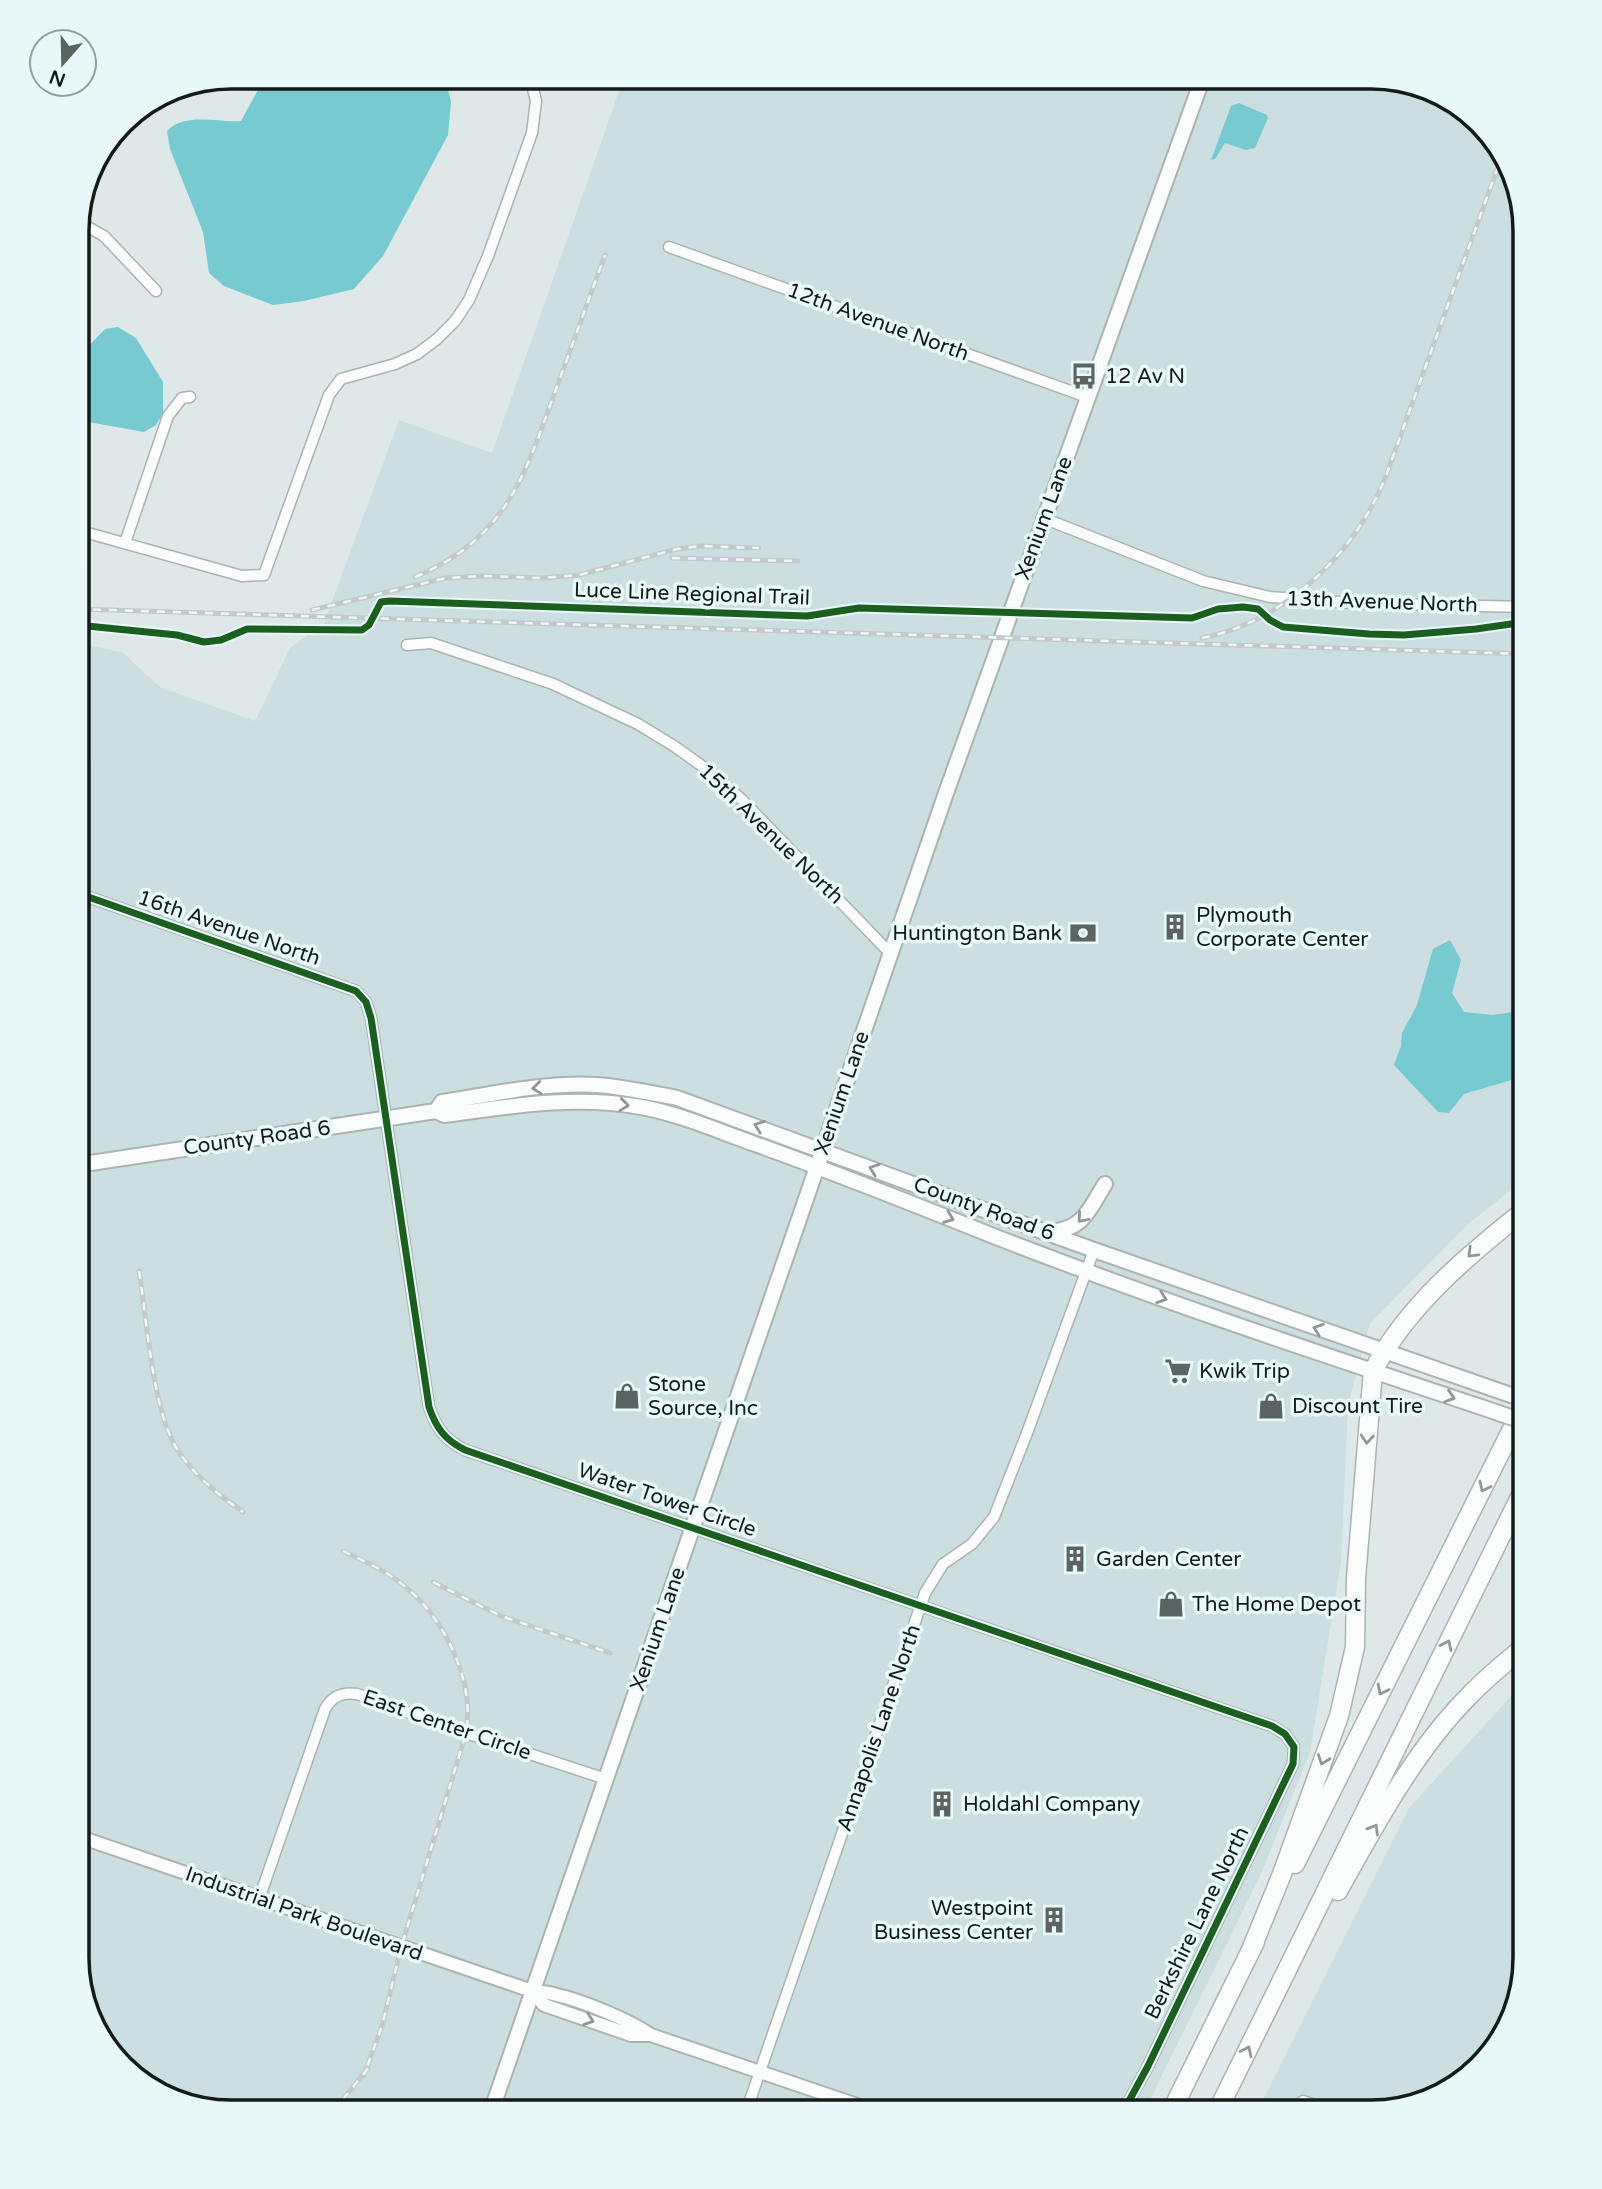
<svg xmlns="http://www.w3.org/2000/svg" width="1602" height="2189" font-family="'Varela Round',sans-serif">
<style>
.built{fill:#ccdedf}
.water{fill:#77cad0}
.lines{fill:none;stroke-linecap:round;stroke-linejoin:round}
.minor-casing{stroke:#acb3b3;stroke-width:13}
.tertiary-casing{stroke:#acb3b3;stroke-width:16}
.secondary-casing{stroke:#acb3b3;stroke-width:18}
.motorway-casing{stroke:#acb3b3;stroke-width:21}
.minor{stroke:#fafcfc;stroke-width:10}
.tertiary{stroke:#fafcfc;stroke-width:12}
.secondary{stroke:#fafcfc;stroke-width:14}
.motorway{stroke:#fafcfc;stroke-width:18}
.rail-casing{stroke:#c6c9c9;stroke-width:5}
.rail{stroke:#e8f8f9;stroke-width:2.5;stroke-dasharray:8;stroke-linecap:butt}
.secondary-bridge-casing{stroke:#acb3b3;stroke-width:18;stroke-linecap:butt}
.secondary-bridge{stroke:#fafcfc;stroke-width:14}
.cycleway-casing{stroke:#e8f8f9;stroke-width:11}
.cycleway{stroke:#1b5e20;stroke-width:7}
.oneway{stroke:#939797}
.labels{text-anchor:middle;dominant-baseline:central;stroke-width:7;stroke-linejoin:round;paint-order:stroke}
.street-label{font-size:21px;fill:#151b1b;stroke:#e8f8f9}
.poi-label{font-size:21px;fill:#151b1b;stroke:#e8f8f9;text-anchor:start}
.rim{fill:none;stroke:#151b1b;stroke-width:3.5}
</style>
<rect width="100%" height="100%" fill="#dfe8e8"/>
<!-- built -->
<path class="built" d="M 624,77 L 1380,77 L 1448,98 L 1504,154 L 1525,232 L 1525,1179 L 1467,1225 L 1370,1323 L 1348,1405 L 1341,1562 L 1310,1752 L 1261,1874 L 1144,2112 L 222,2112 L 154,2091 L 98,2035 L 77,1957 L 77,642 L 123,653 L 160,687 L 255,721 L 290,648 L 324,623 L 399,420 L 492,453 Z
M 1525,1681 L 1525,1958 L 1504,2035 L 1448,2091 L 1371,2112 L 1257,2112 L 1409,1808 Z"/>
<!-- water -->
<path class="water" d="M 265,77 L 436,77 L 448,89 L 451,102 L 448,135 L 383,256 L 354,289 L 304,301 L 273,305 L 224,286 L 209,273 L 203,232 L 170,149 L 167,131 C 185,112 218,123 241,121 Z
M 1239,103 L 1267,115 L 1268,118 L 1255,148 L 1246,150 L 1225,143 L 1215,159 L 1211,160 L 1231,106 Z
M 118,327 L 136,338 L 163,382 L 163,413 L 156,425 L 144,432 L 77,420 L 77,358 L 105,329 Z
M 1450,940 L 1461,960 L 1452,993 L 1464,1012 L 1493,1015 L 1525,1010 L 1525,1076 L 1464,1094 L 1449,1113 L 1438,1112 L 1394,1065 L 1401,1046 L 1402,1033 L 1417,1005 L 1433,949 Z"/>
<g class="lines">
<!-- minor casing -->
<g class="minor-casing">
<path id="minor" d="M 77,221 L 104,236 L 156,291
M 669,247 L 1087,397
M 1043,518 L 1203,581 L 1270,597 L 1353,603 L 1525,607
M 77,530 L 242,576 L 264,575 L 329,395 L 341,379 L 395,364 L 417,354 L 437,339 L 455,321 L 469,300 L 488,256 L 532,133 L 536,101 L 532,85 L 527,77
M 125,543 L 168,416 L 182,398 L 190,397
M 407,645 L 431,643 L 553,684 L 638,724 L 674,746 L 709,771 L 741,799 L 890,953
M 77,893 L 356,991 L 366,1002 L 371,1018 L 429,1407 C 436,1428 445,1440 465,1450 L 1272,1726 L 1285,1734 L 1294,1747 L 1293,1764 L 1148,2066 L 1123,2112
M 259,1899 L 325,1709 C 332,1696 342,1692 357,1694 L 466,1733 L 606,1779
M 1303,2101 L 1335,2112
M 746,2112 L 925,1593 L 943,1564 L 972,1544 L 994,1517 L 1027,1433 L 1094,1250"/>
</g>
<!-- tertiary casing -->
<g class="tertiary-casing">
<path id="tertiary" d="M 77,1836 L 532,1991 C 564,1992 624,2017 651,2035 L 878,2112
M 532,1991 L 544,2005 L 631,2035 L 651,2035"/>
</g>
<!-- secondary casing -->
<g class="secondary-casing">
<path id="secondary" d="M 436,1111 L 442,1102 C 493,1094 546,1082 597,1085 C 624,1087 651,1093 677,1098 L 1094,1250 L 1525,1400
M 77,1165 L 436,1111 L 445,1115 C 511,1106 575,1095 641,1107 C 680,1114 718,1131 755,1144 C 836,1173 916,1205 996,1237 C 1155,1299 1318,1353 1481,1407
M 1049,1232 C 1084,1230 1089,1209 1105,1184
M 491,2112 L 946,793 L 1203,77"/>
</g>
<!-- motorway casing -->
<g class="motorway-casing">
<path id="motorway" d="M 1295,1864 L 1525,1403
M 1338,1891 C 1375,1825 1415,1750 1469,1696 C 1486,1678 1506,1662 1525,1646
M 1251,1950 L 1282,1874 L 1339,1716 L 1355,1647 L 1356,1578 L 1373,1371 C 1407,1306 1468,1255 1525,1210
M 1171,2112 L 1255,1942
M 1217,2112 L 1525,1487"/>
</g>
<!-- minor -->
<use href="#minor" class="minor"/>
<!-- tertiary -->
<use href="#tertiary" class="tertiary"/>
<!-- secondary -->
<use href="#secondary" class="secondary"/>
<!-- motorway -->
<use href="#motorway" class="motorway"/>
<!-- rail casing -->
<g class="rail-casing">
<path id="rail" d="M 672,558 L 798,561
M 415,577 C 506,539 524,477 555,392 C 572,346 588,301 605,255
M 77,609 L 1525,654
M 312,610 L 446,578 L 483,576 L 542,578 L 579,575 L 677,549 L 701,546 L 759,548
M 1202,638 C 1285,622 1358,551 1387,473 L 1503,153
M 139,1271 C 147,1319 152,1409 177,1449 C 193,1475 219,1495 243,1512
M 343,1551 C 366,1562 389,1572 408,1589 C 446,1622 475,1682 466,1733 L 401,1948 L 382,2026 L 364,2075
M 433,1582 L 501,1616 L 610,1653
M 333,2112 L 368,2068"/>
</g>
<!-- rail -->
<use href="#rail" class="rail"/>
<!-- secondary-bridge casing -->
<g class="secondary-bridge-casing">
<path id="secondary-bridge" d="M 1481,1407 L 1525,1422"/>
</g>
<!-- secondary-bridge -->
<use href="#secondary-bridge" class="secondary-bridge"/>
<!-- cycleway casing -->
<g class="cycleway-casing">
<path id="cycleway" d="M 77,625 L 177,635 L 204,642 L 221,640 L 247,629 L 362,630 L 369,625 L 381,602 L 390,601 L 807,616 L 859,608 L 1192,618 L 1218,609 L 1243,607 L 1258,609 L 1270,620 L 1283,627 L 1369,634 L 1404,635 L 1476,629 L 1525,622
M 77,893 L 356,991 L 366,1002 L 371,1018 L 429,1407 C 436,1428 445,1440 465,1450 L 1272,1726 L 1285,1734 L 1294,1747 L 1293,1764 L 1148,2066 L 1123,2112"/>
</g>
<!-- cycleway -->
<use href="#cycleway" class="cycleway"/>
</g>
<!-- one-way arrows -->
<defs><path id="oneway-chevron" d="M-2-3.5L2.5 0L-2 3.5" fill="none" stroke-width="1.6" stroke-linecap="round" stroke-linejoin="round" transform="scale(1.75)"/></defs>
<g class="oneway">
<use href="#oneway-chevron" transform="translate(537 1088) rotate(173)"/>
<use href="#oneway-chevron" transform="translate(624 1105) rotate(7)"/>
<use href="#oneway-chevron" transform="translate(759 1126) rotate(-160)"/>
<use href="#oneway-chevron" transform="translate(874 1169) rotate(-160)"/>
<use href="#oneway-chevron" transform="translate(949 1218) rotate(21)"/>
<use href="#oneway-chevron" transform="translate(1082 1218) rotate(131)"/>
<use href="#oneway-chevron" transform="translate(1472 1253) rotate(136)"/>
<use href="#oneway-chevron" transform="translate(1162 1298) rotate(19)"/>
<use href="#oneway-chevron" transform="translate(1318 1329) rotate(-161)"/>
<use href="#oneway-chevron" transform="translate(1450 1397) rotate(18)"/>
<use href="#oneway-chevron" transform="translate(1367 1439) rotate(95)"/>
<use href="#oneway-chevron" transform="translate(1484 1487) rotate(116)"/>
<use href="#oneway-chevron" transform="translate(1447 1645) rotate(-64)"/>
<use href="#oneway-chevron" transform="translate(1382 1690) rotate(117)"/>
<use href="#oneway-chevron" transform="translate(1323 1760) rotate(110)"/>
<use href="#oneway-chevron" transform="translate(1374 1829) rotate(-59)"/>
<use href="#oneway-chevron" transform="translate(589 2020) rotate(19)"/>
<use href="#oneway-chevron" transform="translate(1247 2051) rotate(-64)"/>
</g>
<!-- icons -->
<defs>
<g id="bus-bare" transform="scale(2.1)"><path d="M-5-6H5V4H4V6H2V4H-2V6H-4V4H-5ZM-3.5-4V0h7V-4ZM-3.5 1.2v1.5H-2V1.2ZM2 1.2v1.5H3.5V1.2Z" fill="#5c6363" stroke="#e8f8f9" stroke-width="2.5" paint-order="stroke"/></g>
<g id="building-bare" transform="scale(2.1)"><path d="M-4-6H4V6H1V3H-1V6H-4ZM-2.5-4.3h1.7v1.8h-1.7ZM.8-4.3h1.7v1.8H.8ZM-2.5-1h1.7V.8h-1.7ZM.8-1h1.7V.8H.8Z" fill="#5c6363" stroke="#e8f8f9" stroke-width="2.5" paint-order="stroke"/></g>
<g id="bank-bare" transform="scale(2.1)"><path d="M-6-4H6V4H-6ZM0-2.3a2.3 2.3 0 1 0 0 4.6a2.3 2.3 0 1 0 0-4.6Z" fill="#5c6363" stroke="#e8f8f9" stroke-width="2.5" paint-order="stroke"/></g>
<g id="supermarket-bare" transform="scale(2.1)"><path d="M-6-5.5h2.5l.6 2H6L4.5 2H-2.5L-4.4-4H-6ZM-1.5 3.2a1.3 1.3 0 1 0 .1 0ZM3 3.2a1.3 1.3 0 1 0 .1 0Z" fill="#5c6363" stroke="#e8f8f9" stroke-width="2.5" paint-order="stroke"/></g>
<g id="shop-bare" transform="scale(2.1)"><path d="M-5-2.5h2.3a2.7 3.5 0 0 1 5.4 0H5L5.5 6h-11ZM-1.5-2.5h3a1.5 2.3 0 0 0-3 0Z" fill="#5c6363" stroke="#e8f8f9" stroke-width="2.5" paint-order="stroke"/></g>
</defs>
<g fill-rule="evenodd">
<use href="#bus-bare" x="1084" y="376"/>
<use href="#building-bare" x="1175" y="927"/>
<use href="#bank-bare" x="1083" y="933"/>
<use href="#supermarket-bare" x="1178" y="1371"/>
<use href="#shop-bare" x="627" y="1396"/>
<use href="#shop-bare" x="1271" y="1406"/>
<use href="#building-bare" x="1075" y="1559"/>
<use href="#shop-bare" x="1171" y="1604"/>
<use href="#building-bare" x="942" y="1804"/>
<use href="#building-bare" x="1054" y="1920"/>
</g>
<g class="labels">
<!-- street labels -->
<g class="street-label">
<text transform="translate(878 322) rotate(20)">12th Avenue North</text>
<text transform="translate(1044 518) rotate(-70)">Xenium Lane</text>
<text transform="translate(692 594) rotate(2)">Luce Line Regional Trail</text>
<text transform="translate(1382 602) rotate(2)">13th Avenue North</text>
<text transform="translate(771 834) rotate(44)">15th Avenue North</text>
<text transform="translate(229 928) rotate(19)">16th Avenue North</text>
<text transform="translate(842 1093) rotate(-71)">Xenium Lane</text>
<text transform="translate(257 1138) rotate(-8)">County Road 6</text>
<text transform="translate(984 1209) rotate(20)">County Road 6</text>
<text transform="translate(667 1500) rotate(19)">Water Tower Circle</text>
<text transform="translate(658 1629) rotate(-71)">Xenium Lane</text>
<text transform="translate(447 1725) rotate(19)">East Center Circle</text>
<text transform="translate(879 1728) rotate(-71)">Annapolis Lane North</text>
<text transform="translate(304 1914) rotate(19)">Industrial Park Boulevard</text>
<text transform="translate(1197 1923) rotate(-64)">Berkshire Lane North</text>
</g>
<!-- poi labels -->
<g class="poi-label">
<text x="1105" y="376">12 Av N</text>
<text x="1196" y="915">Plymouth<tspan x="1196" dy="24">Corporate Center</tspan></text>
<text x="1062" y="933" text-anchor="end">Huntington Bank</text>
<text x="1199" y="1371">Kwik Trip</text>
<text x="648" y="1384">Stone<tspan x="648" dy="24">Source, Inc</tspan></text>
<text x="1292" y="1406">Discount Tire</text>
<text x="1096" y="1559">Garden Center</text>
<text x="1192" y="1604">The Home Depot</text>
<text x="963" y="1804">Holdahl Company</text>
<text x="1033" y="1908" text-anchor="end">Westpoint<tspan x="1033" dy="24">Business Center</tspan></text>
</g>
</g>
<!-- crop -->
<path d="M0 0H1602V2189H0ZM231 89H1371A142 142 0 0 1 1513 231V1958A142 142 0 0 1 1371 2100H231A142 142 0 0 1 89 1958V231A142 142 0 0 1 231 89Z" fill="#e8f8f9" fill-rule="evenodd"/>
<path class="rim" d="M231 89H1371A142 142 0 0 1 1513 231V1958A142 142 0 0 1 1371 2100H231A142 142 0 0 1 89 1958V231A142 142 0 0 1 231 89Z"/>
<!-- north arrow -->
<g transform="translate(63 63) rotate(200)"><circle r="33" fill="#e8f8f9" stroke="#94a0a0" stroke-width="2"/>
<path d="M0-5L12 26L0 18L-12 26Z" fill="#5c6363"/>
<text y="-10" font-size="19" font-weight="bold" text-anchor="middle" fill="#151b1b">N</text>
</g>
</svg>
